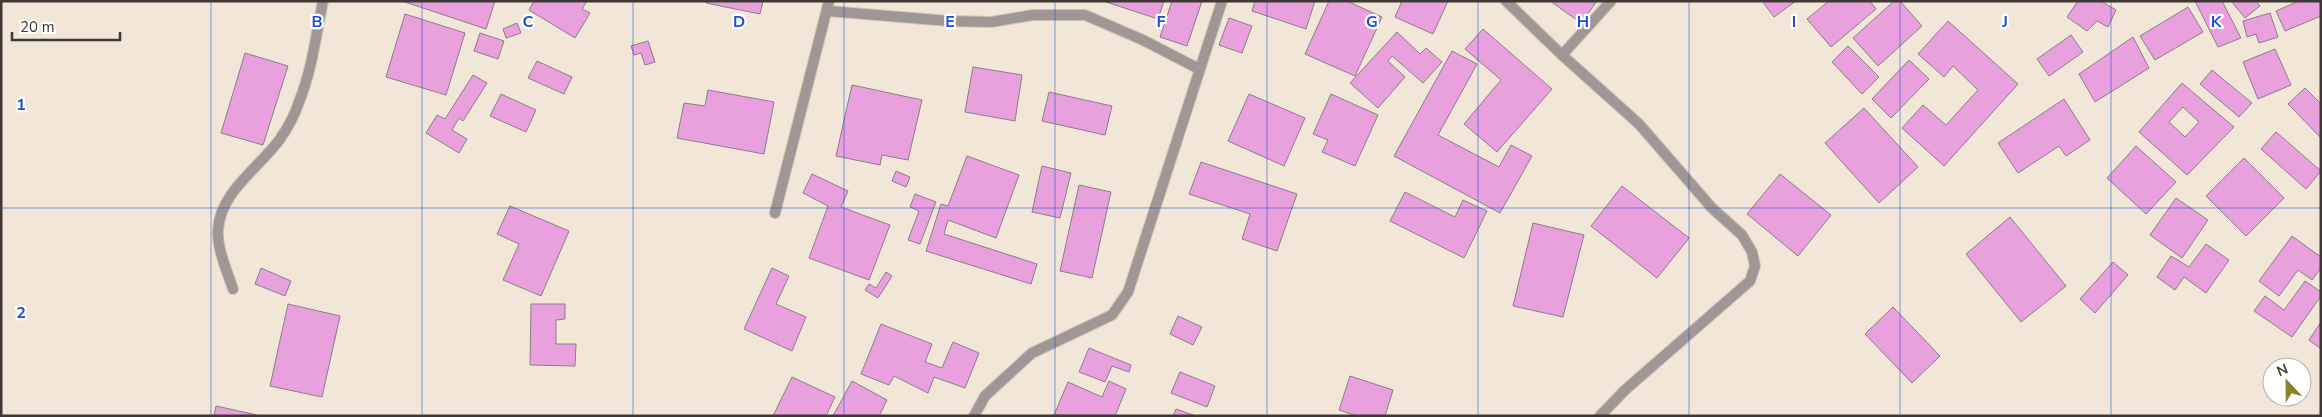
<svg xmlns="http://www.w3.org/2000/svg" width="2322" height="417" font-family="'Nunito Sans',sans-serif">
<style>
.building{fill:#e8a1dc;stroke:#8b7e89;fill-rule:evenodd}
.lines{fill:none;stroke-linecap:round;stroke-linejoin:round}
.minor-casing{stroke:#cdc3b7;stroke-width:12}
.minor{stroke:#9f9796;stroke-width:10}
.grid{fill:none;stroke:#1d4ed8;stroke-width:1;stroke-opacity:0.55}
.grid-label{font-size:16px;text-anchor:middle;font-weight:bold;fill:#1d4ed8;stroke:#fff;stroke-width:4.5;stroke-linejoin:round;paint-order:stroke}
</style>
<rect width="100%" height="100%" fill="#f1e6d8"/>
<!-- building -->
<path class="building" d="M 402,1 L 495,1 L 486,29 Z
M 534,1 L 587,1 L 582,9 L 590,13 L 575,38 L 529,10 Z
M 706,1 L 763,1 L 760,14 L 706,3 Z
M 1103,1 L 1164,1 L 1158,19 Z
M 1172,1 L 1202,1 L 1187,46 L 1160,37 Z
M 1255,1 L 1315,1 L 1306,29 L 1252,11 Z
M 1329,1 L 1347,1 L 1382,17 L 1355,76 L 1305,54 Z
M 1402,1 L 1448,1 L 1433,34 L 1395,17 Z
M 1550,1 L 1597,1 L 1581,23 Z
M 1762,1 L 1796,1 L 1774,17 Z
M 1829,1 L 1870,1 L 1876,9 L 1831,47 L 1807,19 Z
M 1894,1 L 1900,1 L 1922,26 L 1878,66 L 1853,38 Z
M 2078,1 L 2101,1 L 2116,10 L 2108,27 L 2097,21 L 2087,31 L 2067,17 Z
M 2195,1 L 2222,1 L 2241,38 L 2218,47 Z
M 2231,1 L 2256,1 L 2260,6 L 2245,18 Z
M 2299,1 L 2321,1 L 2321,16 L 2285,31 L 2276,11 Z
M 2188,7 L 2203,32 L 2155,60 L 2140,36 Z
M 2270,13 L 2278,37 L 2259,43 L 2256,34 L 2247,37 L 2243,21 Z
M 405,14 L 465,33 L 446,95 L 386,77 Z
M 1229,18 L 1252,26 L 1242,53 L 1219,45 Z
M 1948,21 L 2018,84 L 1944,166 L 1902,128 L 1923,105 L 1946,125 L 1978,90 L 1953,66 L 1944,77 L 1918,54 Z
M 517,23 L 521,33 L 506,38 L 503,29 Z
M 1483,29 L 1552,89 L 1497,152 L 1464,124 L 1501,80 L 1465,49 Z
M 1397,32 L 1420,54 L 1426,48 L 1442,62 L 1423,83 L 1392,56 L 1388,61 L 1405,77 L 1378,108 L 1350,83 Z
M 480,33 L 504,41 L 498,59 L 474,51 Z
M 2071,35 L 2083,52 L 2049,76 L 2037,59 Z
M 2133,37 L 2149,68 L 2095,102 L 2079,74 Z
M 648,41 L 655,62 L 645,65 L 641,53 L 634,55 L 631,46 Z
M 1848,46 L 1879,77 L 1862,94 L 1832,62 Z
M 2275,49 L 2291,85 L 2258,99 L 2243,62 Z
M 1452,51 L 1477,64 L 1438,135 L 1499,167 L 1511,145 L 1532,156 L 1500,213 L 1394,156 Z
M 245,53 L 288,66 L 263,145 L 221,133 Z
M 1909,60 L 1929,79 L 1891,118 L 1872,99 Z
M 537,61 L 572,77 L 564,94 L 528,78 Z
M 973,67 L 1022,75 L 1015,121 L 965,112 Z
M 2212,70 L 2252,103 L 2239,117 L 2200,84 Z
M 473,75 L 487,83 L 463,121 L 459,118 L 452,130 L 467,139 L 459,153 L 426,133 L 437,115 L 445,119 Z
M 2182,83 L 2234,127 L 2187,175 L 2139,132 ZM 2183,107 L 2199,122 L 2185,137 L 2169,122 Z
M 852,85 L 922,100 L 908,160 L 882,155 L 880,165 L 836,156 Z
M 2305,88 L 2321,104 L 2321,138 L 2288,104 Z
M 708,90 L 774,102 L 764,154 L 677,138 L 684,103 L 705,106 Z
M 1049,92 L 1112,106 L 1105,135 L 1042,121 Z
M 501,94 L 536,110 L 526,132 L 490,116 Z
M 1249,94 L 1305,118 L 1284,166 L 1228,141 Z
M 1331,94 L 1378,115 L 1355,166 L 1322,152 L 1328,140 L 1313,134 Z
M 2064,99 L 2090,140 L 2066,156 L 2059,146 L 2018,173 L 1998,143 Z
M 1864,108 L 1918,167 L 1879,203 L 1825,143 Z
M 2276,132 L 2321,171 L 2306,189 L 2261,149 Z
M 2136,146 L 2176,182 L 2146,214 L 2107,178 Z
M 967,156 L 1019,175 L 996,238 L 948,220 L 944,234 L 1037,264 L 1031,284 L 926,251 L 941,204 L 948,206 Z
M 2244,158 L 2284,198 L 2246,236 L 2206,196 Z
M 1201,162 L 1297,194 L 1277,251 L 1242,239 L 1250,214 L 1189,194 Z
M 1042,166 L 1071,173 L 1060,218 L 1032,212 Z
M 896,171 L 910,177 L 906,187 L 892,181 Z
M 812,174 L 848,191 L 841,207 L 890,225 L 869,280 L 809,258 L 828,206 L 803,193 Z
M 1780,174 L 1831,215 L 1798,256 L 1747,214 Z
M 1079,185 L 1111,192 L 1092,278 L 1060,271 Z
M 1622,186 L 1689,238 L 1657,278 L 1591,226 Z
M 1405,192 L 1455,217 L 1463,200 L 1487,211 L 1464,258 L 1390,221 Z
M 915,194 L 936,202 L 920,244 L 908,240 L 919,211 L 910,207 Z
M 2176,198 L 2208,220 L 2182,258 L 2150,235 Z
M 510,206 L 569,231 L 541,296 L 503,280 L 519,244 L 497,234 Z
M 2010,217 L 2066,286 L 2021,322 L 1966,254 Z
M 1533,223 L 1584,235 L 1563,317 L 1513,306 Z
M 2292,236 L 2321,257 L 2321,268 L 2312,280 L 2298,270 L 2279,296 L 2259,281 Z
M 2206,244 L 2229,260 L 2206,293 L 2184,277 L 2175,290 L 2157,277 L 2171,256 L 2189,267 Z
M 2113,262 L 2128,275 L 2095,313 L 2080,299 Z
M 261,268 L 291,281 L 285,296 L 255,284 Z
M 772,268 L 789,276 L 776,304 L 806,317 L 792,351 L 744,329 Z
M 886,272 L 892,276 L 878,298 L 865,290 L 869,284 L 876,288 Z
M 2305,281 L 2321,292 L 2321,296 L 2292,337 L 2254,311 L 2265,296 L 2284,310 Z
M 288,304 L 340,316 L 322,397 L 270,386 Z
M 531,304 L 565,304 L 565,319 L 556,320 L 556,344 L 576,344 L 575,366 L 530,365 Z
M 1893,307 L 1940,356 L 1912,383 L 1865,334 Z
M 1178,316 L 1202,327 L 1193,345 L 1170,334 Z
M 2321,322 L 2321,349 L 2309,340 Z
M 881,324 L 932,344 L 925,362 L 942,368 L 953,342 L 979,353 L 965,388 L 934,377 L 928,393 L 894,376 L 889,385 L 861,374 Z
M 1089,348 L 1131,365 L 1129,372 L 1112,366 L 1105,382 L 1079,372 Z
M 1180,372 L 1215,386 L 1207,407 L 1171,393 Z
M 1350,376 L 1393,390 L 1385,416 L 1357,416 L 1339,410 Z
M 792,377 L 835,397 L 826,416 L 773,416 Z
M 852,381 L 887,400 L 879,416 L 833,416 Z
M 1109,381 L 1126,389 L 1115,416 L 1054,415 L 1068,382 L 1102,397 Z
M 216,406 L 257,415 L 256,416 L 214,416 Z
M 1176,409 L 1196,416 L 1173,416 Z"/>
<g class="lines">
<!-- minor casing -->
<g class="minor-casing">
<path id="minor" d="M 1506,1 L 1562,55 L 1639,124 L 1712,208 L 1742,235 L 1752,252 L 1755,266 L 1750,281 L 1625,390 L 1600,416
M 828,11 L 949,21 L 991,22 L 1033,15 L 1085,15 L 1143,40 L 1199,69
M 1562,55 L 1611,1
M 775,213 L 829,1
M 233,289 C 227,271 217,249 218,230 C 220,192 259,168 280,139 C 287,129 295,114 299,102 C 312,70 316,35 323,1
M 974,416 L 985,396 L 1032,353 L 1112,315 L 1128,292 L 1222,1"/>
</g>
<!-- minor -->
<use href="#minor" class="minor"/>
</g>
<!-- grid -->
<path class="grid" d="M 211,1 L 211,416M 422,1 L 422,416M 633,1 L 633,416M 844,1 L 844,416M 1055,1 L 1055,416M 1267,1 L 1267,416M 1478,1 L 1478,416M 1689,1 L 1689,416M 1900,1 L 1900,416M 2111,1 L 2111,416M 1,208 L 2321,208"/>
<g class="grid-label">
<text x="317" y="27">B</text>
<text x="528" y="27">C</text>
<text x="739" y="27">D</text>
<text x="950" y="27">E</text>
<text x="1161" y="27">F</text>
<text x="1372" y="27">G</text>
<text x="1583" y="27">H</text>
<text x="1794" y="27">I</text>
<text x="2005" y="27">J</text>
<text x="2216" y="27">K</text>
<text x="21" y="110">1</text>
<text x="21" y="318">2</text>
</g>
<!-- border -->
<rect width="2322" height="417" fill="none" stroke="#3e3934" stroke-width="5"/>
<!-- north arrow -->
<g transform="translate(2287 382) rotate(338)"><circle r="24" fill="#ffffff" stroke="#b2b0ae"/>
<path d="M0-4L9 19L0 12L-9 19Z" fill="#87822b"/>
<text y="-8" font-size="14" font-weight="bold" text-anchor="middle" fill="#3e3934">N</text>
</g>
<!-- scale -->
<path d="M12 32v8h108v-8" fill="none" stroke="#3e3934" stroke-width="2.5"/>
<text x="20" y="32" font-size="15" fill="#3e3934" stroke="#ffffff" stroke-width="4" paint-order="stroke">20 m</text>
</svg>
